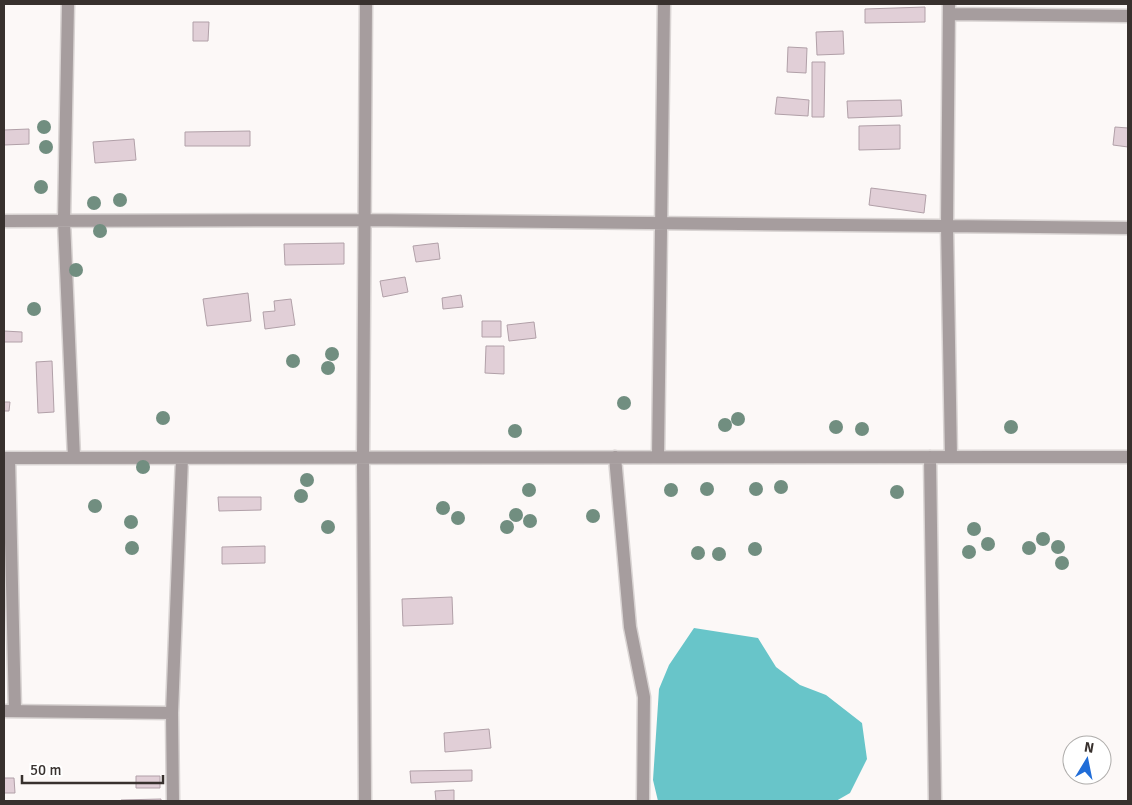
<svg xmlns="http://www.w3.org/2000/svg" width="1132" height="805" font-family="Signika,sans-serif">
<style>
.water{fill:#68c5c9}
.building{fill:#e1cfd7;stroke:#b1a0a8}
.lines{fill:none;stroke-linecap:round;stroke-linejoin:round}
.street-casing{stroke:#d9d4d3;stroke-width:15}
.street{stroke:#a69d9e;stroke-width:12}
.tree{fill:#718e80}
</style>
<rect width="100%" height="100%" fill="#fcf8f7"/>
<!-- water -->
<path class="water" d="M 694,628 L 758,638 L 776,667 L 800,685 L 826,695 L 862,723 L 867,759 L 850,793 L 836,801 L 658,801 L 653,780 L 659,689 L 669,665 Z"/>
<!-- building -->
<path class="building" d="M 925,7 L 925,22 L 865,23 L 865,9 Z
M 193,22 L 209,22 L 208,41 L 193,41 Z
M 843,31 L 844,54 L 817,55 L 816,32 Z
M 788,47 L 807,48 L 806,73 L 787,72 Z
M 812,62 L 825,62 L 824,117 L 812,117 Z
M 777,97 L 809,100 L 808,116 L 775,114 Z
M 901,100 L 902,116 L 848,118 L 847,101 Z
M 900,125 L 900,149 L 859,150 L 859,126 Z
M 1115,127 L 1128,128 L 1128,147 L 1113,145 Z
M 29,129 L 29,144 L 4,145 L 4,130 Z
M 250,131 L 250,146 L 185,146 L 185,132 Z
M 134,139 L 136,160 L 95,163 L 93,142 Z
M 871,188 L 926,195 L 924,213 L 869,205 Z
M 344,243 L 344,264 L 285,265 L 284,244 Z
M 438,243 L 440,259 L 416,262 L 413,246 Z
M 405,277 L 408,292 L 383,297 L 380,281 Z
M 248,293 L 251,321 L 207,326 L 203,299 Z
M 461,295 L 463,307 L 443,309 L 442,298 Z
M 291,299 L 295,325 L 265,329 L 263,312 L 275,311 L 274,301 Z
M 482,321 L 501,321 L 501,337 L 482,337 Z
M 534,322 L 536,338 L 509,341 L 507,325 Z
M 4,331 L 22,332 L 22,342 L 4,342 Z
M 486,346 L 504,346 L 504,374 L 485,373 Z
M 52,361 L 54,412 L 38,413 L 36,362 Z
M 4,402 L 10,402 L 9,411 L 4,411 Z
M 218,497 L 261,497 L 261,510 L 219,511 Z
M 265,546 L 265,563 L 222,564 L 222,547 Z
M 452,597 L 453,624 L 403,626 L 402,599 Z
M 489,729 L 491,748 L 445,752 L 444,733 Z
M 472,770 L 472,781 L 411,783 L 410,771 Z
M 136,776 L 160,776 L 160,788 L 136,788 Z
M 4,778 L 14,778 L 15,793 L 4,793 Z
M 454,790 L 454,801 L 436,801 L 435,791 Z
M 161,799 L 161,801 L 121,801 L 121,800 Z"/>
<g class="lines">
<!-- street casing -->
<g class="street-casing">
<path id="street" d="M 68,4 L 64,221 L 74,458
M 949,4 L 947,226 L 951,457
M 949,14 L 1128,16
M 4,221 L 364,220 L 1128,228
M 615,457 L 630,627 L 644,697 L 643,801
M 658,457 L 664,4
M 930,457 L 935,801
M 4,458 L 1128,457
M 9,458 L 15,711
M 4,711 L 172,713
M 173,801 L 172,713 L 182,458
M 365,801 L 363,458 L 366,4"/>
</g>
<!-- street -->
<use href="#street" class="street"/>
</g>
<!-- trees -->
<g class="tree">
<circle cx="44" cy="127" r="7"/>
<circle cx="46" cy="147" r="7"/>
<circle cx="41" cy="187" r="7"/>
<circle cx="120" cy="200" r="7"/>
<circle cx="94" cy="203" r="7"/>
<circle cx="100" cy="231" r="7"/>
<circle cx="76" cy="270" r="7"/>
<circle cx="34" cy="309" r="7"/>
<circle cx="332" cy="354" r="7"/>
<circle cx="293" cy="361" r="7"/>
<circle cx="328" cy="368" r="7"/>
<circle cx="624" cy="403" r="7"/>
<circle cx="163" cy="418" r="7"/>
<circle cx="738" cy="419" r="7"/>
<circle cx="725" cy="425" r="7"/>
<circle cx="836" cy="427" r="7"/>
<circle cx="1011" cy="427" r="7"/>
<circle cx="862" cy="429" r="7"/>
<circle cx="515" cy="431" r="7"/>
<circle cx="143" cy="467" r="7"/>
<circle cx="307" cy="480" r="7"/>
<circle cx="781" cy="487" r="7"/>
<circle cx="707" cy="489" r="7"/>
<circle cx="756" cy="489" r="7"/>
<circle cx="529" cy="490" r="7"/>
<circle cx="671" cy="490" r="7"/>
<circle cx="897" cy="492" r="7"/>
<circle cx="301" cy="496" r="7"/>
<circle cx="95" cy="506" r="7"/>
<circle cx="443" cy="508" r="7"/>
<circle cx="516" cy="515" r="7"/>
<circle cx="593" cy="516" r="7"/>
<circle cx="458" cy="518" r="7"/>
<circle cx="530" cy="521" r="7"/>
<circle cx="131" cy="522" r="7"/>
<circle cx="328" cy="527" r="7"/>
<circle cx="507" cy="527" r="7"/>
<circle cx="974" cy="529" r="7"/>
<circle cx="1043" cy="539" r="7"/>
<circle cx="988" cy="544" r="7"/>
<circle cx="1058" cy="547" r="7"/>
<circle cx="132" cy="548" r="7"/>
<circle cx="1029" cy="548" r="7"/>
<circle cx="755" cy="549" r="7"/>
<circle cx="969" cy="552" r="7"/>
<circle cx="698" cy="553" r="7"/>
<circle cx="719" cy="554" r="7"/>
<circle cx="1062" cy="563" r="7"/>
</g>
<!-- border -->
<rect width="1132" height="805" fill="none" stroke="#38312e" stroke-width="10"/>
<!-- north arrow -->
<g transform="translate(1087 760) rotate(10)"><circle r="24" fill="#ffffff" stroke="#afadab"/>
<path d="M0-4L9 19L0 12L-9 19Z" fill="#206dd8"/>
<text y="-8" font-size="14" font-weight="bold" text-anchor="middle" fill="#38312e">N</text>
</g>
<!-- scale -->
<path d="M22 775v8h141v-8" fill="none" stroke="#38312e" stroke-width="2.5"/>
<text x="30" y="775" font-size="15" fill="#38312e" stroke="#ffffff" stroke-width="4" paint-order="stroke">50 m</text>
</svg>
